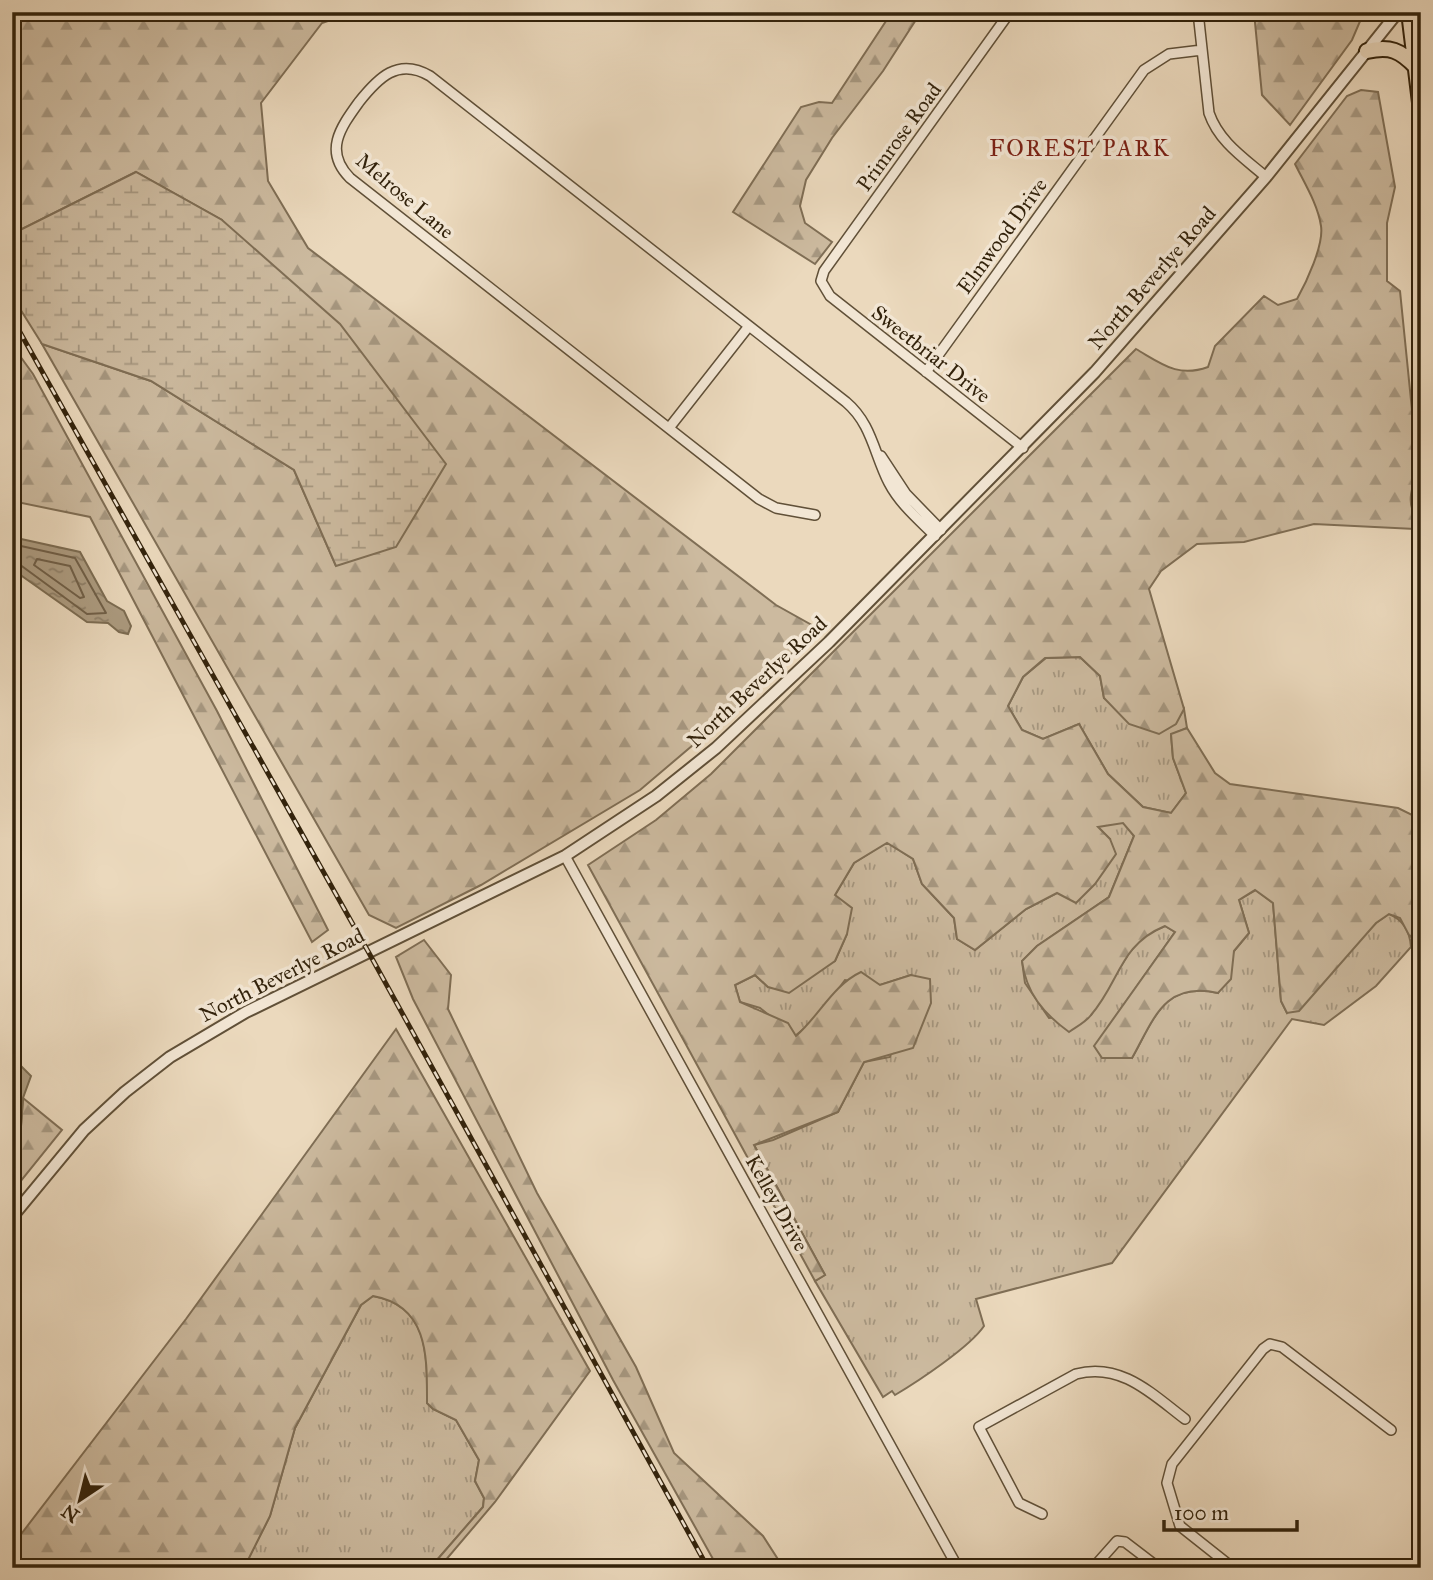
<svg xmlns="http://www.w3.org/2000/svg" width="1433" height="1580" font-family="'IM FELL Great Primer',serif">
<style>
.grass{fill:url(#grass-tufts);stroke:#7f6e55;stroke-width:2}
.forest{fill:url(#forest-firs);stroke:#7f6e55;stroke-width:2}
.wetland{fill:url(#wetland-marsh);stroke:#7f6e55;stroke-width:2}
.water{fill:url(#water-ripples);stroke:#7b6b51;stroke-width:2}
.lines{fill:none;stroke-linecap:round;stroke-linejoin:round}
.shore{stroke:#6f5e46;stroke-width:2}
.minor-casing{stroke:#605038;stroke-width:12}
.tertiary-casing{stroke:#605038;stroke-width:14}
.trunk-casing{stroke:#32220b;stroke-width:18}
.minor{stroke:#f2e6d4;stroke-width:9}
.tertiary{stroke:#f2e6d4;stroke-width:10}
.trunk{stroke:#ebd9bd;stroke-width:14}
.rail-casing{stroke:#32220b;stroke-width:5}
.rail{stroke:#f2e6d4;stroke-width:2.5;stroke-dasharray:8;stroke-linecap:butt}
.labels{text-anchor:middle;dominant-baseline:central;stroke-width:7;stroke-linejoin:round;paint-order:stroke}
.street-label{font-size:21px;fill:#32220b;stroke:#f2e6d4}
.neighbourhood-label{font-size:23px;letter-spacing:2px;fill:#7a1f14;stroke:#f2e6d4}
</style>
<defs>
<pattern id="grass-tufts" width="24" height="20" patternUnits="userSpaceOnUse" patternTransform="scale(1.75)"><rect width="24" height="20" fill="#ccba9f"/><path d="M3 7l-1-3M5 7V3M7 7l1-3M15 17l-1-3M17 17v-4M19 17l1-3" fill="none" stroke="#a69780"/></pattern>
<pattern id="forest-firs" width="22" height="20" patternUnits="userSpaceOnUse" patternTransform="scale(1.75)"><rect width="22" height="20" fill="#ccba9f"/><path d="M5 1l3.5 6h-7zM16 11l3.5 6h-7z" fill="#a69780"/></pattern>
<pattern id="wetland-marsh" width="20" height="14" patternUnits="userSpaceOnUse" patternTransform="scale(1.75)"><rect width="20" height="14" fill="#ccba9f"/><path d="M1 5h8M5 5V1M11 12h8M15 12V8" fill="none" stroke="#a69780"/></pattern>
<pattern id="water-ripples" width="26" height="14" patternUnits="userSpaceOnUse" patternTransform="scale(1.75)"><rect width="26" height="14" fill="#ac9b80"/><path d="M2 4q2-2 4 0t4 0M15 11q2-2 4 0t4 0" fill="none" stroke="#8d7e67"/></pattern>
</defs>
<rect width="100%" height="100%" fill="#ebd9bd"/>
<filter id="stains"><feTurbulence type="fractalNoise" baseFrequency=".00286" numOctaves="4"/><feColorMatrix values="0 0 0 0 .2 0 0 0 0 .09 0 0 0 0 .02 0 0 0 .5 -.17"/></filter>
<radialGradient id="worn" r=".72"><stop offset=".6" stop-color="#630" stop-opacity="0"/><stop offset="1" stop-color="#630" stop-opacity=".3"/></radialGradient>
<!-- grass -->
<path class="grass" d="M 1080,657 L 1100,676 L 1104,698 L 1175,724 L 1184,709 L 1187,728 L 1171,735 L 1173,758 L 1186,793 L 1171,813 L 1143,807 L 1108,774 L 1079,724 L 1043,739 L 1022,730 L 1008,706 L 1023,677 L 1046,658 Z
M 1123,822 L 1134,836 L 1109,897 L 1037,946 L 1022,961 L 1025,983 L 1049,1018 L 1091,1015 L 1129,953 L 1145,935 L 1165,926 L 1175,932 L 1095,1046 L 1132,1058 C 1154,1019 1164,981 1218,993 L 1234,951 L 1249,933 L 1239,900 L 1256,890 L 1273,903 L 1281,1001 L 1287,1013 L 1376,923 L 1389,914 C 1404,920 1410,932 1411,947 L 1376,986 L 1324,1025 L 1292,1019 L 1112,1263 L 976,1299 L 984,1326 C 970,1347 917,1382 895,1395 L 892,1391 L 883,1397 L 815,1281 L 825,1275 L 754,1145 L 773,1140 L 838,1112 L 864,1062 L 890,1057 L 911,975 L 880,985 L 845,980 L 816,1019 L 795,1036 L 760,1008 L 740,1002 L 735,985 L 755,975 L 768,987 L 835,961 L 847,934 L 835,895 L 854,863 L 887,842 L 913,859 L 922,884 L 954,918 L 957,939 L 975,950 L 1026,909 L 1057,893 L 1110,839 L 1097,826 Z
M 373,1296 C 430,1306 427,1357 427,1403 L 433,1409 L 456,1420 L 479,1460 L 475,1481 L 484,1498 L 483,1507 L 430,1568 L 244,1567 L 270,1516 L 295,1428 L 361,1305 Z"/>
<!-- forest -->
<path class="forest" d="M 12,12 L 354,12 L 322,23 L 261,103 L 268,181 L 308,248 L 776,605 L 817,628 L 746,700 L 640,790 L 481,885 L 396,928 L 369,915 L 42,344 L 151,381 L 294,470 L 336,566 L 222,220 L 136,172 L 12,234 Z
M 892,12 L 921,12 L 883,71 L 832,138 L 806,180 L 800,206 L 805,223 L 832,242 L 815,264 L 733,212 L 801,107 L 819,102 L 832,103 Z
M 1254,12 L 1364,12 L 1352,40 L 1290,125 L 1262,95 Z
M 1361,90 L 1378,92 L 1395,187 L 1387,223 L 1387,281 L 1400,291 L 1418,470 C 1414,483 1407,498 1413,511 C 1416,518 1421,518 1421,526 L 1415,529 L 1314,524 L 1244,542 L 1197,544 L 1161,571 L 1149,589 L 1184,709 L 1176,724 L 1159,734 L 1129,724 L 1104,698 L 1100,676 L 1080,657 L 1045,658 L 1023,677 L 1008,706 L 1022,730 L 1043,739 L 1079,724 L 1108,774 L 1143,807 L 1171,813 L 1186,793 L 1173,758 L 1171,734 L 1187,728 L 1215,773 L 1230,784 L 1398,808 L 1412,815 L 1421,813 L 1421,923 L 1410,937 L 1400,918 L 1389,914 L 1376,923 L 1299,1011 L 1287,1013 L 1281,1001 L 1273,903 L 1255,890 L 1239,900 L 1249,933 L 1234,951 L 1231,979 L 1218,993 C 1164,981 1154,1019 1132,1058 L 1102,1058 L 1094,1046 L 1175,932 L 1165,926 C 1119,945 1120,982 1091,1015 C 1086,1022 1076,1027 1069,1032 C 1044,1014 1026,993 1022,961 L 1037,946 L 1109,897 L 1134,836 L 1123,823 L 1098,827 L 1110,839 L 1116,854 L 1095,884 L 1076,903 L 1057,893 L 1026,909 L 975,950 L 957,939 L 954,918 L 922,884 L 913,859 L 887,843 L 854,863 L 835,895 L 852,908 L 847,934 L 835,961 L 789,993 L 768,987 L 755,975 L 735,985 L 740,1002 L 788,1023 L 796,1036 C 819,1016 833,985 861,972 L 880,985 L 911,975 L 930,979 L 931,1003 L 913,1048 L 864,1062 L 838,1112 L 754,1145 L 825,1275 L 815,1281 L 588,865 L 656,820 L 711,774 L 1136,349 C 1162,364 1178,378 1208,367 L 1215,346 L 1264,296 L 1278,305 L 1297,299 C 1306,283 1324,245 1321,226 C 1318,205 1305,184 1295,164 L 1347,96 Z
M 12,345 L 33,374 L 217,711 L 328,930 L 312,942 L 90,517 L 12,501 Z
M 424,940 L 451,975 L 448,1009 L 537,1193 L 636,1367 L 674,1453 L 763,1536 L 781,1564 L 778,1568 L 718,1568 L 613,1380 L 413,999 L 396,957 Z
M 396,1029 L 590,1371 L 495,1502 L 439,1568 L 430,1568 L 483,1507 L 484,1498 L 475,1481 L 479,1460 L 456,1420 L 433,1409 L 427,1403 C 427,1357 429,1306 373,1296 L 361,1305 L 295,1428 L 270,1516 L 244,1568 L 12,1568 L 12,1546 L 186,1319 Z
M 23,1098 L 62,1130 L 12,1192 L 12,1136 L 21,1126 Z"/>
<!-- wetland -->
<path class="wetland" d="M 136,172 L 222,220 L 340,324 L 446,464 L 396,547 L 336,566 L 294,470 L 151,381 L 42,344 L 12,296 L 12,234 Z"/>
<!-- water -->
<path class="water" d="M 12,537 L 80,552 L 107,601 L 124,611 L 131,626 L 128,634 L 119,632 L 108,623 L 87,622 L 12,569 Z
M 12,1057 L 31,1076 L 23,1098 L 21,1126 L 12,1136 Z"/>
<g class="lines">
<!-- shore -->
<path class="shore" d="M 12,544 L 75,558 L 106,613 L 87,614 L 19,564 L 12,563
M 37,559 L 70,566 L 84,597 L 80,598 L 34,565 Z"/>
<!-- minor casing -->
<g class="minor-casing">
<path id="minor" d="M 1010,12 L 824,271 L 821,281 L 830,296 L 1023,448
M 1198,12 L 1209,113 C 1219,142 1244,158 1266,177
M 926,372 L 1144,70 L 1169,54 L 1202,50
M 669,428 L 749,326
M 881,456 L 906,494 L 941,530
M 815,515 L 776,508 L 759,499 L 350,178 C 323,151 341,127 359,102 C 378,78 398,57 430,76 L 846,402 C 872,424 874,454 889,483 C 900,504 918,519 935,536
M 565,856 L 958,1568
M 1042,1514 L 1019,1503 L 979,1427 L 1076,1374 C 1121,1362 1152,1394 1185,1419
M 1093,1568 L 1117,1541 L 1125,1542 L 1159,1568
M 1233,1568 L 1180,1526 L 1167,1483 L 1172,1464 L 1263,1349 L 1270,1344 L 1282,1347 L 1391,1430"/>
</g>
<!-- tertiary casing -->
<g class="tertiary-casing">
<path id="tertiary" d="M 12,1217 L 84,1130 L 125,1092 L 170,1057 L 246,1012 L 565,856 L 656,796 L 716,748 L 829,642 L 1095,372 L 1266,177 L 1398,12"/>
</g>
<!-- trunk casing -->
<g class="trunk-casing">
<path id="trunk" d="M 1409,12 L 1421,111
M 1367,51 C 1390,46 1400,50 1416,67"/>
</g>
<!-- minor -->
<use href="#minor" class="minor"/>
<!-- tertiary -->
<use href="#tertiary" class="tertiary"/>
<!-- trunk -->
<use href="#trunk" class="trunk"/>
<!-- rail casing -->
<g class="rail-casing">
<path id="rail" d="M 12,318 L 369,953 L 708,1568"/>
</g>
<!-- rail -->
<use href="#rail" class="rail"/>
</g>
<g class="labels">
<!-- street labels -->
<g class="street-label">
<text transform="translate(899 137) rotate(-54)">Primrose Road</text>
<text transform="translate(405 196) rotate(40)">Melrose Lane</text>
<text transform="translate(1002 236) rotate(-54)">Elmwood Drive</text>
<text transform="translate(1152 278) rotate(-49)">North Beverlye Road</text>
<text transform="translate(931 354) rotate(38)">Sweetbriar Drive</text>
<text transform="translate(757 682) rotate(-43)">North Beverlye Road</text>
<text transform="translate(282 975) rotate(-27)">North Beverlye Road</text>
<text transform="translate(777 1203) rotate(61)">Kelley Drive</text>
</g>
<!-- neighbourhood labels -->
<g class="neighbourhood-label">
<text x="1080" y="148">FOREST PARK</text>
</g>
</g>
<!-- margin -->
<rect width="1433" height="1580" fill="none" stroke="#ebd9bd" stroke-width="42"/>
<rect x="14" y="14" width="1405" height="1552" fill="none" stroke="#32220b" stroke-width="3.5"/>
<rect x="21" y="21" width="1391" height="1538" fill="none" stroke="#32220b" stroke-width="2"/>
<!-- north arrow -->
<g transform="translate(80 1500) rotate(215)" stroke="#f2e6d4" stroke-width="5" paint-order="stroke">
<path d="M0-5L12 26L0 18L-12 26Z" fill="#32220b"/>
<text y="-10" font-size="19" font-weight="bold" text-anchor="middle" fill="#32220b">N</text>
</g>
<!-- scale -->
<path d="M1164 1520v10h133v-10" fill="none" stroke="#32220b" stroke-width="3.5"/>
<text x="1174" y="1520" font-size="21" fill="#32220b" stroke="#f2e6d4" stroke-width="5" paint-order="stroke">100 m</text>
<rect width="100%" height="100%" filter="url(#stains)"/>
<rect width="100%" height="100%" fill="url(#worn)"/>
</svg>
